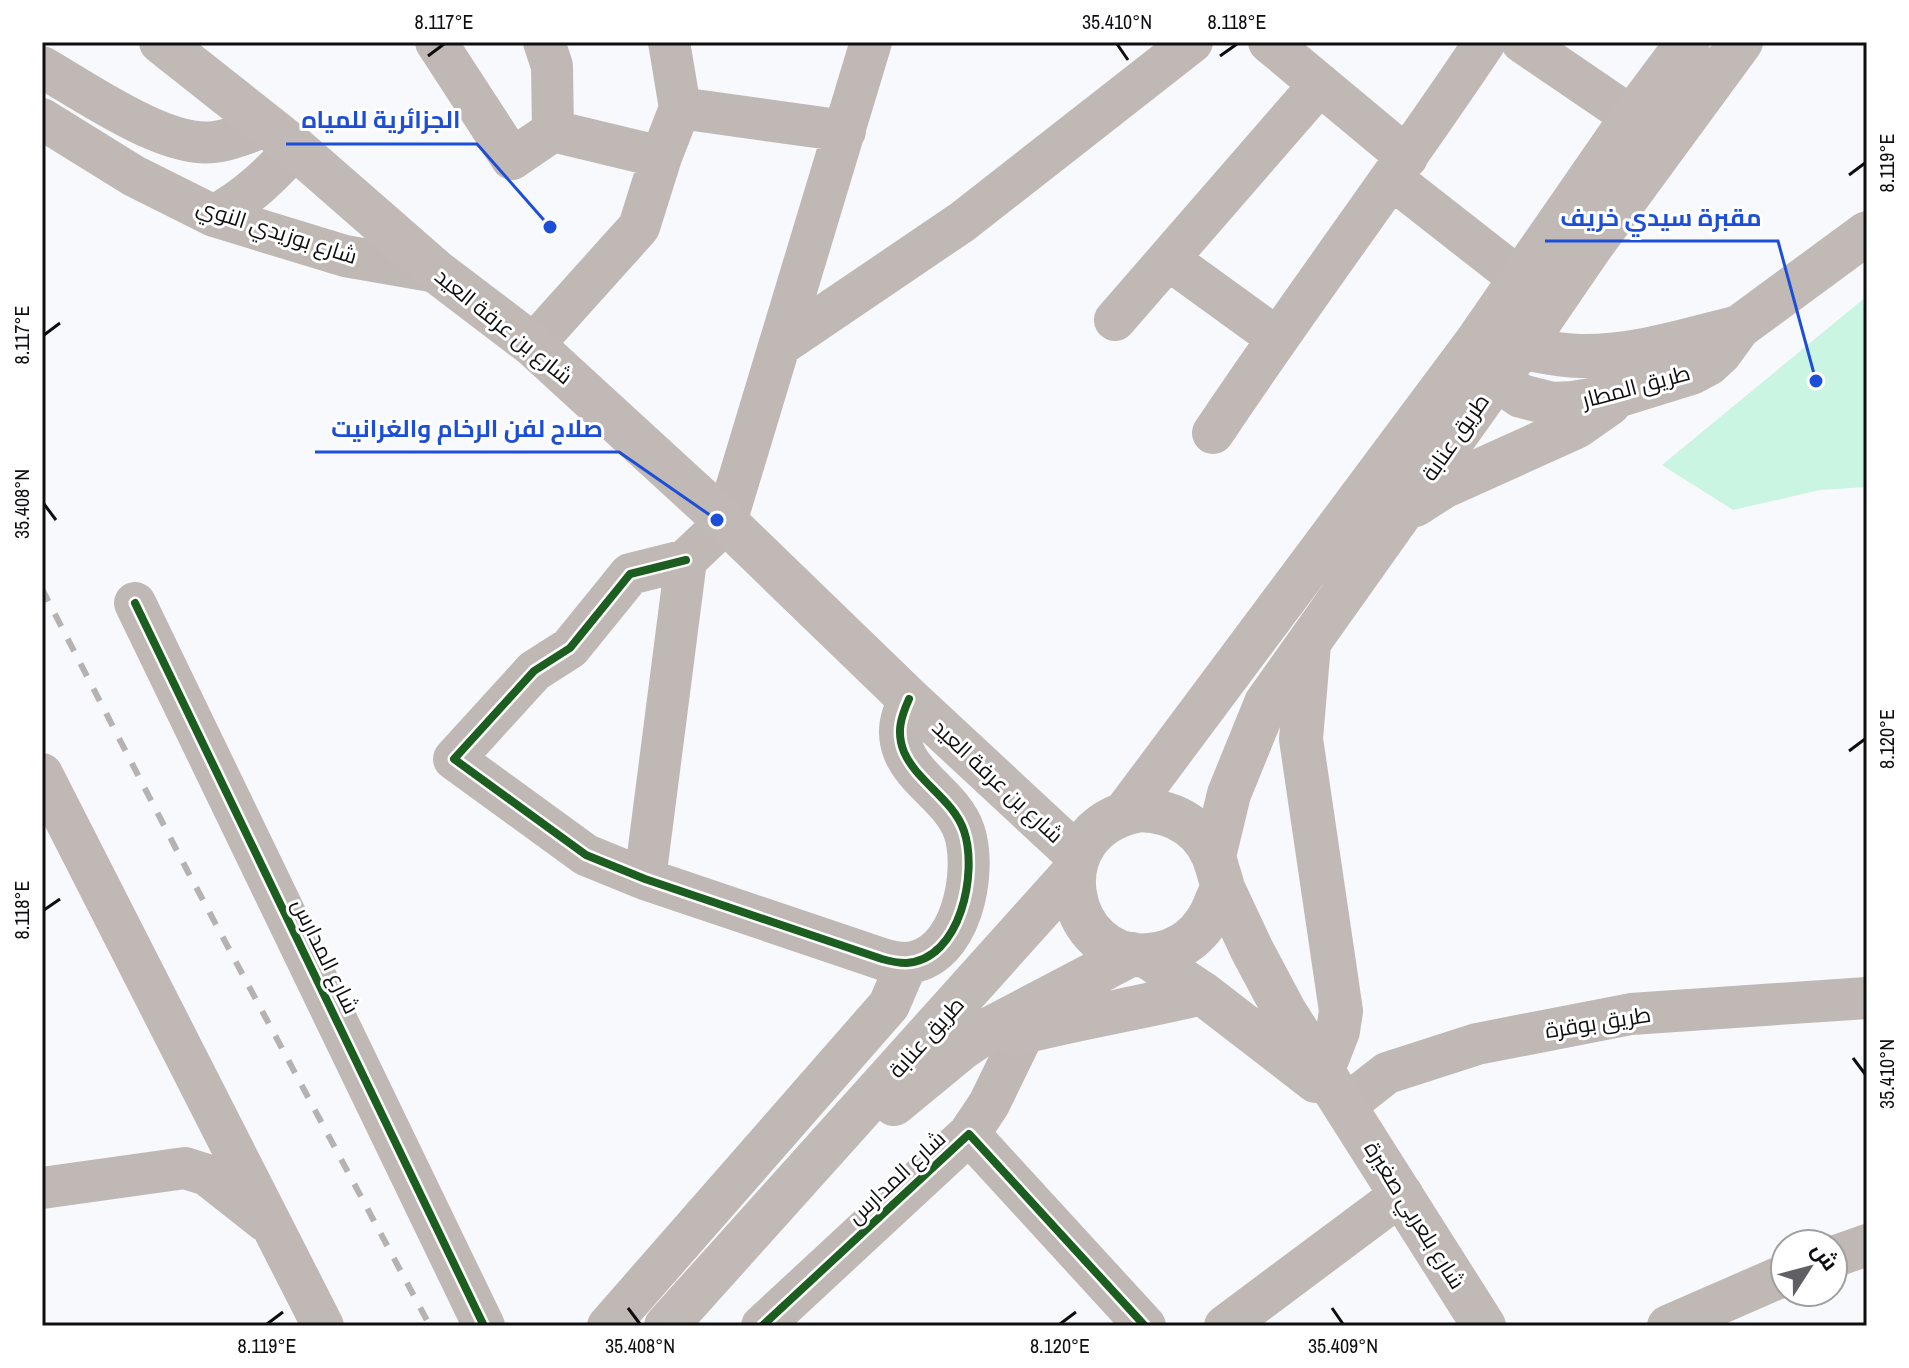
<svg xmlns="http://www.w3.org/2000/svg" width="1909" height="1368" font-family="'Archivo Narrow',Cairo,sans-serif">
<style>
.green{fill:#caf5e3}
.lines{fill:none;stroke-linecap:round;stroke-linejoin:round}
.minor{stroke:#c0b8b4;stroke-width:42}
.major{stroke:#c1b9b6;stroke-width:44}
.rail{stroke:#b6b2b1;stroke-width:6;stroke-dasharray:14 14;stroke-linecap:butt}
.cycleway-casing{stroke:#fff;stroke-width:13}
.cycleway{stroke:#1b5e20;stroke-width:8}
.ticks{fill:none;stroke:#0e0e11;stroke-width:3}
.labels{text-anchor:middle;dominant-baseline:central;stroke-width:6;stroke-linejoin:round;paint-order:stroke}
.street-label{font-size:22px;fill:#0e0e11;stroke:#fff}
.leader{fill:none;stroke:#1d4ed8;stroke-width:3}
.callout-dot{fill:#1d4ed8;stroke:#fff;stroke-width:3}
.callout-label{font-size:24px;text-anchor:middle;font-weight:bold;fill:#1d4ed8;stroke:#fff;stroke-width:6;stroke-linejoin:round;paint-order:stroke}
.neatline{fill:none;stroke:#0e0e11;stroke-width:3}
.ticks-label{font-size:20px;text-anchor:middle;fill:#0e0e11}
</style>
<rect width="100%" height="100%" fill="#f8f9fd"/>
<!-- green -->
<path class="green" d="M 1867,296 L 1867,487 L 1820,490 L 1733,510 L 1662,465 Z"/>
<g class="lines">
<!-- minor -->
<path class="minor" d="M 436,42 L 512,159 L 553,131 L 552,66 L 544,42
M 1269,42 L 1407,157
M 1522,42 L 1632,117
M 42,67 C 84,91 166,149 214,142 C 232,140 251,131 267,126
M 680,108 L 845,131
M 42,119 L 134,176 L 214,216 L 345,256 L 437,272
M 553,131 L 661,157
M 1391,178 L 1520,279
M 214,216 C 247,198 270,176 295,148
M 1168,259 L 1277,338
M 1115,320 L 1320,84
M 533,345 L 639,227 L 661,157 L 680,108 L 669,42
M 779,346 L 962,222 L 1192,42
M 1213,433 C 1301,301 1397,174 1485,42
M 686,560 L 630,574 L 570,648 L 534,671 L 454,759 L 586,855 L 645,879 L 882,959 C 889,961 899,963 906,963 C 961,960 978,872 964,831 C 953,799 917,782 904,752 C 896,732 901,717 909,699
M 135,603 L 484,1326
M 42,774 L 323,1326
M 645,879 L 686,560 L 726,522 L 871,42
M 1346,1105 L 1387,1073 L 1477,1044 L 1631,1014 L 1867,998
M 969,1134 L 989,1104 L 1024,1032
M 42,1188 L 185,1168 L 207,1175 L 264,1220
M 1833,1257 L 1867,1245
M 608,1326 L 889,1005 L 907,963
M 762,1326 L 969,1134 L 1145,1326
M 1225,1326 L 1402,1194
M 1668,1326 L 1785,1275"/>
<!-- major -->
<path class="major" d="M 161,42 L 295,148 L 437,272 L 533,345 L 726,522 L 909,699 L 1078,856
M 1739,327 C 1687,340 1634,357 1580,356 C 1542,355 1514,342 1475,344 L 1496,379 L 1521,396 L 1553,404 L 1573,403 L 1620,395 L 1691,373 L 1708,364 L 1720,353 L 1739,327 L 1867,233
M 1415,505 L 1443,487 L 1576,427 L 1609,404
M 1309,644 L 1301,739 L 1341,1011 L 1338,1031 L 1322,1072
M 1140,810 C 1177,811 1207,830 1217,867 C 1218,872 1221,879 1222,884 C 1222,890 1218,897 1216,902 C 1205,932 1182,952 1149,955 C 1067,964 1036,829 1140,810 Z
M 1125,813 L 1475,344 L 1632,117 L 1688,42
M 1214,856 L 1229,794 L 1266,703 L 1496,379 L 1523,346 L 1590,248 L 1741,42
M 1222,886 L 1252,950 L 1285,1012 L 1484,1326
M 1146,956 L 1202,993 L 1316,1081
M 1015,1034 C 1077,1018 1140,1008 1202,993
M 894,1104 L 962,1048 L 993,1027 L 1132,954
M 666,1326 L 1073,873"/>
<!-- rail -->
<path class="rail" d="M 42,589 L 188,872 L 430,1326"/>
<!-- cycleway casing -->
<g class="cycleway-casing">
<path id="cycleway" d="M 686,560 L 630,574 L 570,648 L 534,671 L 454,759 L 586,855 L 645,879 L 882,959 C 889,961 899,963 906,963 C 961,960 978,872 964,831 C 953,799 917,782 904,752 C 896,732 901,717 909,699
M 135,603 L 484,1326
M 762,1326 L 969,1134 L 1145,1326"/>
</g>
<!-- cycleway -->
<use href="#cycleway" class="cycleway"/>
</g>
<!-- ticks -->
<path class="ticks" d="M 1117,44 L 1128,60M 428,56 L 444,44M 1220,56 L 1237,44M 1849,175 L 1865,163M 44,335 L 60,323M 44,504 L 56,520M 1849,751 L 1865,739M 44,910 L 60,899M 1853,1058 L 1865,1074M 628,1308 L 640,1324M 1332,1308 L 1343,1324M 267,1324 L 283,1312M 1060,1324 L 1076,1312"/>
<g class="labels">
<!-- street labels -->
<g class="street-label">
<text transform="translate(277 231) rotate(18)">شارع بوزيدي النوي</text>
<text transform="translate(504 326) rotate(39)">شارع بن عرفة العيد</text>
<text transform="translate(1636 386) rotate(-15)">طريق المطار</text>
<text transform="translate(1455 437) rotate(-55)">طريق عنابة</text>
<text transform="translate(998 781) rotate(43)">شارع بن عرفة العيد</text>
<text transform="translate(326 956) rotate(64)">شارع المدارس</text>
<text transform="translate(1598 1022) rotate(-9)">طريق بوقرة</text>
<text transform="translate(926 1037) rotate(-48)">طريق عنابة</text>
<text transform="translate(896 1177) rotate(-43)">شارع المدارس</text>
<text transform="translate(1415 1215) rotate(58)">شارع بلعربي صغيرة</text>
</g>
</g>
<!-- callouts -->
<path class="leader" d="M550 227L477 144H286M1816 381L1778 241H1545M717 520L619 452H315"/>
<g class="callout-dot">
<circle cx="550" cy="227" r="8"/>
<circle cx="1816" cy="381" r="8"/>
<circle cx="717" cy="520" r="8"/>
</g>
<g class="callout-label">
<text x="381" y="128">الجزائرية للمياه</text>
<text x="1661" y="226">مقبرة سيدي خريف</text>
<text x="467" y="437">صلاح لفن الرخام والغرانيت</text>
</g>
<!-- border -->
<rect width="1909" height="1368" fill="none" stroke="#ffffff" stroke-width="88"/>
<!-- north arrow -->
<g transform="translate(1809 1268) rotate(54)"><circle r="38" fill="#ffffff" stroke="#9f9fa0" stroke-width="2"/>
<path d="M0-6L14 30L0 20L-14 30Z" fill="#606064"/>
<text y="-12" font-size="22" font-weight="bold" text-anchor="middle" fill="#0e0e11">ش</text>
</g>
<rect x="44" y="44" width="1821" height="1280" class="neatline"/>
<g class="ticks-label">
<text x="444" y="29">8.117°E</text>
<text x="1117" y="29">35.410°N</text>
<text x="1237" y="29">8.118°E</text>
<text transform="translate(1887 163) rotate(-90)" y="7">8.119°E</text>
<text transform="translate(22 335) rotate(-90)" y="7">8.117°E</text>
<text transform="translate(22 504) rotate(-90)" y="7">35.408°N</text>
<text transform="translate(1887 739) rotate(-90)" y="7">8.120°E</text>
<text transform="translate(22 910) rotate(-90)" y="7">8.118°E</text>
<text transform="translate(1887 1074) rotate(-90)" y="7">35.410°N</text>
<text x="267" y="1353">8.119°E</text>
<text x="640" y="1353">35.408°N</text>
<text x="1060" y="1353">8.120°E</text>
<text x="1343" y="1353">35.409°N</text>
</g>
</svg>
